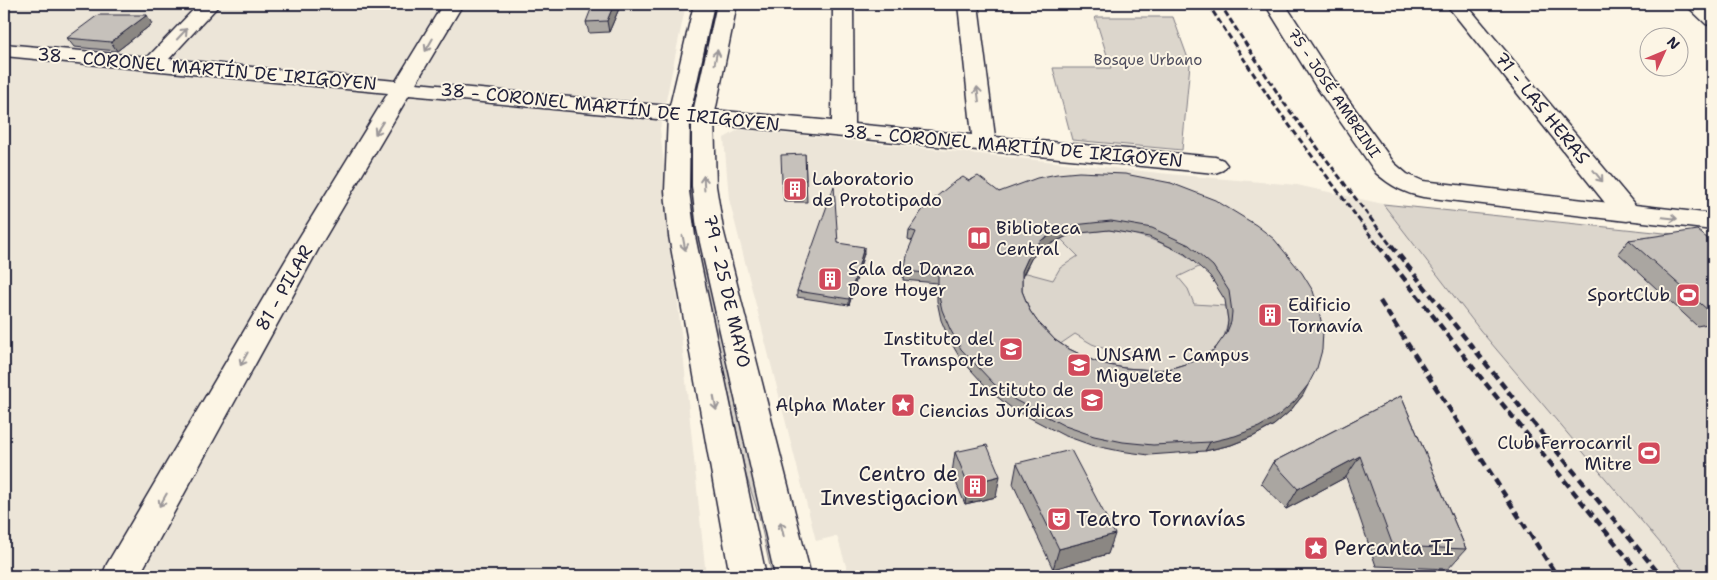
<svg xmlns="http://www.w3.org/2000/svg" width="1717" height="580" font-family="'Shantell Sans',sans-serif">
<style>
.built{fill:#ece5d8}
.green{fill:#dcd6cc;stroke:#7f7c84}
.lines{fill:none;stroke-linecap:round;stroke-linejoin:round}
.minor-casing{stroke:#22223b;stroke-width:3}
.tertiary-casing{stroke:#22223b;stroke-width:3}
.secondary-casing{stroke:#22223b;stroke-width:3}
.minor{fill:#fcf5e5;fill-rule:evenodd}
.tertiary{fill:#fcf5e5;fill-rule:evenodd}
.secondary{fill:#fcf5e5;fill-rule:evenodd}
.rail-far1{stroke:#22223b;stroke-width:3;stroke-dasharray:6 3;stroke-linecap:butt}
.rail{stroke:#22223b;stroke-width:4.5;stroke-dasharray:8 4.5;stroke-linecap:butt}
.wall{fill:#aaa6a1;stroke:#22223b;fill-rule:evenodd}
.shaded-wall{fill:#8b8783;stroke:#22223b}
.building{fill:#c6c1bb;stroke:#22223b;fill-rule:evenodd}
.oneway{stroke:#9a9698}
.labels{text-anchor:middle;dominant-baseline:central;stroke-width:4;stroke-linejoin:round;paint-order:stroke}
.far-park-label{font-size:15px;fill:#504f5f;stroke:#fcf5e5}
.far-street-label{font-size:15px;fill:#22223b;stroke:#fcf5e5}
.street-label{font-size:18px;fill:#22223b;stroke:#fcf5e5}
.poi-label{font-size:18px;fill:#22223b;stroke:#fcf5e5;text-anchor:start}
.near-poi-label{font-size:21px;fill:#22223b;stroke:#fcf5e5;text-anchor:start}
</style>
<rect width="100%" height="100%" fill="#fcf5e5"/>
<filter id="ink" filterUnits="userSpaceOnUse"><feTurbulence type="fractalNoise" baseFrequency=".02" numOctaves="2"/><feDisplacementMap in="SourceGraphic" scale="10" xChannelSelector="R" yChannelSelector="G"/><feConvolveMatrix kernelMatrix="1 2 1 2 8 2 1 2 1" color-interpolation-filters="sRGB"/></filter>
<g filter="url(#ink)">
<!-- built -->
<path class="built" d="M 4,4 L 686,4 L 660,129 L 706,576 L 4,576 Z
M 740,129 L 1179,175 L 1297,185 L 1383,204 L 1480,330 L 1688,576 L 849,576 L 837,536 L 816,541 L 729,199 L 724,138 Z"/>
<!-- green -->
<path class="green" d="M 1095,17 L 1173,17 L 1190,64 L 1182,150 L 1072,140 L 1053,68 L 1111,68 Z
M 690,128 L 691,128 L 692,166 L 715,301 L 775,576 L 772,576 L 759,516 L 746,475 L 694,230 L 690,203 Z
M 1383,204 L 1713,238 L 1713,576 L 1688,576 L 1480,330 Z
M 1109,230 C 1144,235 1172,244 1201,266 L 1178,277 L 1188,289 L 1194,304 L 1226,306 L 1228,321 L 1223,341 L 1191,371 L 1106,375 L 1111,351 L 1092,344 L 1075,334 L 1053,349 L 1023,311 L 1020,281 L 1023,272 L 1053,280 L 1060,268 L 1078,256 L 1060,238 L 1083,232 Z"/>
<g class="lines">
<!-- minor casing -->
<g class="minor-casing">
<path id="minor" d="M 199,4 L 220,4 L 169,59 L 396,81 L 443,4 L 463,4 L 416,83 L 832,121 L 833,4 L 853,4 L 854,124 L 972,135 L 958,4 L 978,4 L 995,137 L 1215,157 L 1223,160 L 1227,165 L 1223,170 L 1215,173 L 409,95 L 320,246 L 139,576 L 102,576 L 107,564 L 294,246 L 388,93 L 4,56 L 4,44 L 148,57 Z
M 1265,4 L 1285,4 L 1336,83 L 1394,163 L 1407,174 L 1423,181 L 1627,205 L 1636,207 L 1640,213 L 1636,219 L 1627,221 L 1423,197 C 1404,193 1391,186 1376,173 L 1315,85 Z"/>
</g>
<!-- tertiary casing -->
<g class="tertiary-casing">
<path id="tertiary" d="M 1446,4 L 1466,4 L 1635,205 L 1713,214 L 1713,230 L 1618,219 Z
M 1685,4 L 1706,4 L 1713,10 L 1713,26 L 1706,24 Z"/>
</g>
<!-- secondary casing -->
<g class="secondary-casing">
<path id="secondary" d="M 694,4 L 714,4 L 690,114 L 689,191 L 695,236 L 766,576 L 730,576 L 669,236 L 665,191 L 668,114 Z
M 717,4 L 737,4 L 714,117 L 716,186 L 723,229 L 811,576 L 775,576 L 697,229 L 692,186 L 692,117 Z"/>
</g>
<!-- minor -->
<use href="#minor" class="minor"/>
<!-- tertiary -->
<use href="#tertiary" class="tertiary"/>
<!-- secondary -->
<use href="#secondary" class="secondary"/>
<!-- rail-far1 -->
<path class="rail-far1" d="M 1208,4 L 1270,99 L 1379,247
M 1220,4 L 1284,103 L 1392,247"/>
<!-- rail -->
<path class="rail" d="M 1378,245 L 1478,374 L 1642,576
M 1391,245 L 1530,419 L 1661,576
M 1380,301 L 1557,576"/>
</g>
<!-- wall -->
<path class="wall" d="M 621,4 L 609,32 L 589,33 L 586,22 Z
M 152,24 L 117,51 L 74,47 L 67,38 Z
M 805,154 L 807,202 L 784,202 L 782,181 Z
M 969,181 L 999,192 L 1171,183 L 1303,395 L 1290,411 L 1274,425 L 1254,436 L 1231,445 L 1205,451 L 1149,455 L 1120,451 L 1091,445 L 1063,435 L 1013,409 L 992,393 L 960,358 L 949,339 L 941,320 L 937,301 L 937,283 L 903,280 L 904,271 L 913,241 L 908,239 L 909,230 ZM 1109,230 L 1149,237 L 1185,254 L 1210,276 L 1225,300 L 1228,321 L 1226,334 L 1215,349 L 1195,361 L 1169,369 L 1154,370 L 1124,368 L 1109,365 L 1094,361 L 1067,348 L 1055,340 L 1037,321 L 1030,311 L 1022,291 L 1022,277 L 1031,259 L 1041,249 L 1071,234 Z
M 1629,240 L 1713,243 L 1713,323 L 1697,326 L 1618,253 Z
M 838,243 L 864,253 L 849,305 L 797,297 L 797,291 Z
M 1401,396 L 1466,549 L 1448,569 L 1376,566 L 1346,477 L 1286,509 L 1261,483 L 1273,462 Z
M 955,452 L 996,497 L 965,504 L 952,473 Z
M 1017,463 L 1108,554 L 1053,569 L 1013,484 Z"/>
<!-- shaded-wall -->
<path class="shaded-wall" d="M 614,4 L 621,4 L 609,32 L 607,21 Z
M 147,15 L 152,24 L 117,51 L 111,42 Z
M 1074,225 L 1071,234 L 1041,249 L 1031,259 L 1020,281 L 1022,271 L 1032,249 L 1043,239 Z
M 864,247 L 864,253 L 849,305 L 849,299 Z
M 1308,385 L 1303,395 L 1290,411 L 1274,425 L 1254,436 L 1231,445 L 1205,451 L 1210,442 Z
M 1360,456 L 1346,477 L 1286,509 L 1298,489 Z
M 1000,476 L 996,497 L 965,504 L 968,484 Z
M 1115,534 L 1108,554 L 1053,569 L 1059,549 Z"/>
<!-- building -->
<path class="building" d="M 593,4 L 614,4 L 607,21 L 586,22 Z
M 98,15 L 147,15 L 111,42 L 67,38 Z
M 805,154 L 806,180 L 782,181 L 781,155 Z
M 1079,172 L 1125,174 L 1171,183 L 1215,200 L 1256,225 L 1274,239 L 1302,273 L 1313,291 L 1319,311 L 1323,330 L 1322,350 L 1317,368 L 1308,385 L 1295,401 L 1279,415 L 1259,427 L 1235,436 L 1210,442 L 1153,445 L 1123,442 L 1094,436 L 1065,426 L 1015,400 L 994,384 L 961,349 L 950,329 L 942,310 L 938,292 L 938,274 L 904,271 L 908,251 L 916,232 L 909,230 L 921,212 L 936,197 L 953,183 L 963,177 L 969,181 L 978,176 L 999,192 L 1037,178 L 1057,174 ZM 1111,221 L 1152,228 L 1189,245 L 1213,266 L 1229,291 L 1232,312 L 1231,322 L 1227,332 L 1215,349 L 1195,361 L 1169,369 L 1154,370 L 1124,368 L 1109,365 L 1094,361 L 1067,348 L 1055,340 L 1037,321 L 1030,311 L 1022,291 L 1022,271 L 1032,249 L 1043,239 L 1074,225 Z
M 834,186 L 838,243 L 864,247 L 849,299 L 797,291 Z
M 1697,230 L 1713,243 L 1713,312 L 1710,312 L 1629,240 Z
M 1401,396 L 1466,549 L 1393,546 L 1360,456 L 1298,489 L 1273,462 Z
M 987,445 L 1000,476 L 968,484 L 955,452 Z
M 1071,450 L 1115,534 L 1059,549 L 1017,463 Z
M 1126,574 L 1127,576 L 1117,576 Z"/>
<!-- one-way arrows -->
<defs><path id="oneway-shaft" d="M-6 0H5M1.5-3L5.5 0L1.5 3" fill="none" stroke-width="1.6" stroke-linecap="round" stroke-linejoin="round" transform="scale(1.25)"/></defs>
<g class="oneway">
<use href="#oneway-shaft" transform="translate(182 34) rotate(-47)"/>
<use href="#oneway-shaft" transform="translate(429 45) rotate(120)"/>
<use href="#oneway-shaft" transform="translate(716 57) rotate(-79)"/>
<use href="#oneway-shaft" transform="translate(978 94) rotate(-97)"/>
<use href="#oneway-shaft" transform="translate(379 128) rotate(122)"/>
<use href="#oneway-shaft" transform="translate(1598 176) rotate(51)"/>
<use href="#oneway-shaft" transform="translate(704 183) rotate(-93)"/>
<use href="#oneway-shaft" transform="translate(1670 218) rotate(6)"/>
<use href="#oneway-shaft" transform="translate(684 243) rotate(79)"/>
<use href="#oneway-shaft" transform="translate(244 359) rotate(119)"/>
<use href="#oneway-shaft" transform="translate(715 403) rotate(79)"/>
<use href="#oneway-shaft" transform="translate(163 500) rotate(120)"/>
<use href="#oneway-shaft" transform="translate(782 529) rotate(-103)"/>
</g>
</g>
<!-- icons -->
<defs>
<g id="building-square" transform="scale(1.25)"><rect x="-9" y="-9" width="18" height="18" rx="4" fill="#d1495b" stroke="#fcf5e5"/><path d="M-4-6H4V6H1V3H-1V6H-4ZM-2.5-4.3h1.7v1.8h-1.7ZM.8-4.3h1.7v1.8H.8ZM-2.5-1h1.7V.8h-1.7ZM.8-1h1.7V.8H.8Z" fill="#fff"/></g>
<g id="library-square" transform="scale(1.25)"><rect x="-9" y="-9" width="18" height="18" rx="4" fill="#d1495b" stroke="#fcf5e5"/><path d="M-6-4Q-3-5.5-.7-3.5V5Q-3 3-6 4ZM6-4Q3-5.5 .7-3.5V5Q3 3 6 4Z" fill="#fff"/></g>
<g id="stadium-square" transform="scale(1.25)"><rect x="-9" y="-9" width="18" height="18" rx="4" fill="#d1495b" stroke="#fcf5e5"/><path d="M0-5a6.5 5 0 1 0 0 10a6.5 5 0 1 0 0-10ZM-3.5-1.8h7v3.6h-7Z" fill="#fff"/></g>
<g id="university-square" transform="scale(1.25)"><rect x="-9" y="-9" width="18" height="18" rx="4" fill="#d1495b" stroke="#fcf5e5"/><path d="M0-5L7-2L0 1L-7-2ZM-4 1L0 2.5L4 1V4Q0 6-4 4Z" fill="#fff"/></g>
<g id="sight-square" transform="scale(1.25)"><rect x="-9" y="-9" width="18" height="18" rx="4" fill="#d1495b" stroke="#fcf5e5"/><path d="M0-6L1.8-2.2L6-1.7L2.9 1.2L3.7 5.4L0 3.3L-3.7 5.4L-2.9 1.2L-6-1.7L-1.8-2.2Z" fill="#fff"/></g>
<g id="theatre-square" transform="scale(1.25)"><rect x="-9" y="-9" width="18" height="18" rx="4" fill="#d1495b" stroke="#fcf5e5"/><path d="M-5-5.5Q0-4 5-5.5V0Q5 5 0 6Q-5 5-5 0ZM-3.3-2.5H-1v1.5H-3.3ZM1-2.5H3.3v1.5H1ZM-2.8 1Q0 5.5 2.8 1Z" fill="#fff"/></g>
</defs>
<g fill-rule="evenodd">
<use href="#building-square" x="795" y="189"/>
<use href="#library-square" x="979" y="238"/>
<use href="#building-square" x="830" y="279"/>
<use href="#stadium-square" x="1688" y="295"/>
<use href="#building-square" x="1270" y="315"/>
<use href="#university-square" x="1011" y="349"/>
<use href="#university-square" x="1079" y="365"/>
<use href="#university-square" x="1092" y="400"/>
<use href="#sight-square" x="903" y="405"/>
<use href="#stadium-square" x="1649" y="453"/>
<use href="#building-square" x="975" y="486"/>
<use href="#theatre-square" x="1059" y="519"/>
<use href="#sight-square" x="1316" y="548"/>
</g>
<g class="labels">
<!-- far-park labels -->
<g class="far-park-label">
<text x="1148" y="60">Bosque Urbano</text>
</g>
<!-- far-street labels -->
<g class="far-street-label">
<text transform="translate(1334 93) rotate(56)">75 - JOSÉ AMBRINI</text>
</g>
<!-- street labels -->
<g class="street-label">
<text transform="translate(207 69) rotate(5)">38 - CORONEL MARTÍN DE IRIGOYEN</text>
<text transform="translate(610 107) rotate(6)">38 - CORONEL MARTÍN DE IRIGOYEN</text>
<text transform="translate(1542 108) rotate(51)">71 - LAS HERAS</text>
<text transform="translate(1013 146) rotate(5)">38 - CORONEL MARTÍN DE IRIGOYEN</text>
<text transform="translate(284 288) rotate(-60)">81 - PILAR</text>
<text transform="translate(727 291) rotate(77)">79 - 25 DE MAYO</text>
</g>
<!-- poi labels -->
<g class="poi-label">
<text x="812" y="179">Laboratorio<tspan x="812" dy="21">de Prototipado</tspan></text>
<text x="996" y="228">Biblioteca<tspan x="996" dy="21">Central</tspan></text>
<text x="848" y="269">Sala de Danza<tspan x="848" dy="21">Dore Hoyer</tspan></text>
<text x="1670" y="295" text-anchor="end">SportClub</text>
<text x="1288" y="305">Edificio<tspan x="1288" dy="21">Tornavía</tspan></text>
<text x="994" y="339" text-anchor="end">Instituto del<tspan x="994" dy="21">Transporte</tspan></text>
<text x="1096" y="355">UNSAM - Campus<tspan x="1096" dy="21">Miguelete</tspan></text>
<text x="1074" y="390" text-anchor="end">Instituto de<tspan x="1074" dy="21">Ciencias Jurídicas</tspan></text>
<text x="886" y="405" text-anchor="end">Alpha Mater</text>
<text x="1632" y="443" text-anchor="end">Club Ferrocarril<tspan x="1632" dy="21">Mitre</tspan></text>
</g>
<!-- near-poi labels -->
<g class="near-poi-label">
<text x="958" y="474" text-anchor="end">Centro de<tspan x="958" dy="24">Investigacion</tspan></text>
<text x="1076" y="519">Teatro Tornavías</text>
<text x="1334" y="548">Percanta II</text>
</g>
</g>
<!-- margin -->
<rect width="1717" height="580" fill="none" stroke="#fcf5e5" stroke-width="20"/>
<rect x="10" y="10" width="1697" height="560" fill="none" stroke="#22223b" stroke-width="2" filter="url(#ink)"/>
<!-- north arrow -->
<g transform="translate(1664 52) rotate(46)"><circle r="24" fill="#fcf5e5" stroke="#a5a1a1"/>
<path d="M0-4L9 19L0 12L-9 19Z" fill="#d1495b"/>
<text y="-8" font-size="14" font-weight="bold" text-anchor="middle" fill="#22223b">N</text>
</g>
</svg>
